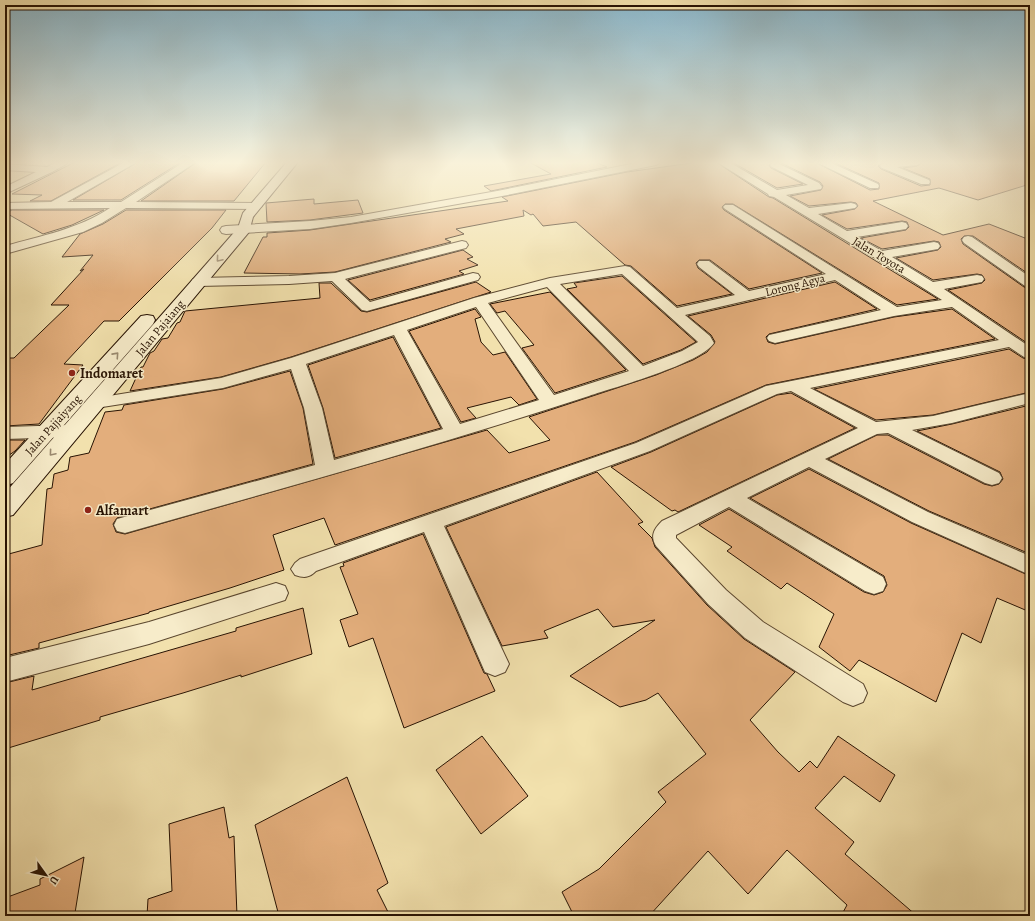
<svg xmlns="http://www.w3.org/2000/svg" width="1035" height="921" font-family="Alegreya,serif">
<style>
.building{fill:#e3ae7c;stroke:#281303}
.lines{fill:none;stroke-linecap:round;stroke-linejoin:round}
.minor-casing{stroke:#5a462e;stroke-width:2}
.tertiary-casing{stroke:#5a462e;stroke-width:2}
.secondary-casing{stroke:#281303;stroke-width:2}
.minor{fill:#f7ecca;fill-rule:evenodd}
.tertiary{fill:#f7ecca;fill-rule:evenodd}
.secondary{fill:#f7ecca;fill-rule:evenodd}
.oneway{stroke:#9a8a70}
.poi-dot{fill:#8f2418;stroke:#f7ecca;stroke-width:1.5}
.labels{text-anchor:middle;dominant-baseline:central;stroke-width:3;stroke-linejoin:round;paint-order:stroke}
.far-street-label{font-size:12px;fill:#281303;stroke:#f7ecca}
.poi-label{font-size:14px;font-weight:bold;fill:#281303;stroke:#f7ecca;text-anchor:start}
</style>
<rect width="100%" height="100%" fill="#f2e1ad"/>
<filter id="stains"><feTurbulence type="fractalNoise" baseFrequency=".005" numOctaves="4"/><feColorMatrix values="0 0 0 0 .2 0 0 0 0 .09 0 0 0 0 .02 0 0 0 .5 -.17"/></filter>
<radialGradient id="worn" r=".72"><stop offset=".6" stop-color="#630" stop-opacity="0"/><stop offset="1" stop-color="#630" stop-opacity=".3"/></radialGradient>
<!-- building -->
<path class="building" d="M 75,162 L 122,162 L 51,201 L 30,201 L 42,195 L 12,194 Z
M 138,162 L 181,162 L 121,200 L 73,200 Z
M 197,162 L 266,162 L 234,201 L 141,201 Z
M 529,162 L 595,162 L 607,167 L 491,191 L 484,186 L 551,174 Z
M 699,162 L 716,162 L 769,197 L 773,198 L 938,299 L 897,305 L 733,204 L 725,204 L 722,207 L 724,210 L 822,273 L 749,289 L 710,260 L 699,260 L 696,263 L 698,268 L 732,294 L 677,306 L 631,266 L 625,265 L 576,222 L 543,226 L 533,214 L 531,215 L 523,210 L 524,216 L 456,229 L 464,234 L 445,239 L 451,242 L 335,272 L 300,274 L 244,273 L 263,237 L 267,237 L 267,233 L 310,230 L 508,201 L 502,197 L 627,172 Z
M 732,162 L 772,162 L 769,165 L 771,168 L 803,184 L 777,188 Z
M 779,162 L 815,162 L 870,190 L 879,189 L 879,183 L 833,162 L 884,162 L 878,166 L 881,169 L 921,186 L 930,185 L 930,179 L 903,168 L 917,166 L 923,162 L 1030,162 L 1030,184 L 978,200 L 939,188 L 873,201 L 943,235 L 989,224 L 1030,240 L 1030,275 L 973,236 L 964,236 L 961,239 L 963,244 L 1024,287 L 1030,288 L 1030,345 L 948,290 L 982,283 L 985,280 L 982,275 L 977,274 L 933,280 L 896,258 L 938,250 L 941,247 L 939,242 L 934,241 L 882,249 L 861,238 L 906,230 L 909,227 L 907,222 L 902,221 L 847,229 L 822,215 L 855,209 L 858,206 L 856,203 L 851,202 L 809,206 L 790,196 L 821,190 L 823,186 L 820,182 Z
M 314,199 L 314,204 L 358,200 L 363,213 L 310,220 L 267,222 L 266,203 Z
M 12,210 L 104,210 L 72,225 L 43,234 L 6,213 Z
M 126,210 L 226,210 L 212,228 L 119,321 L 104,321 L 64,364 L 83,365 L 39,424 L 5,426 L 5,358 L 14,358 L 69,305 L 51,305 L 84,269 L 80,271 L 93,255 L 62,257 L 80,234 L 103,224 Z
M 463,250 L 473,257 L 467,259 L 478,265 L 459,271 L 464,274 L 370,300 L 348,280 Z
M 622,276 L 696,342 L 681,350 L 643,364 L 567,289 L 577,287 L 574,283 Z
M 476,282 L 491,292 L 291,357 L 221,377 L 130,391 L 141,367 L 143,367 L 150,353 L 154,351 L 162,339 L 168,338 L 177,323 L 180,322 L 185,311 L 320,298 L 319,283 L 331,283 L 361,311 L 367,312 Z
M 835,282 L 877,309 L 769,334 L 766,337 L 768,342 L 775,344 L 894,317 L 952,309 L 995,339 L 766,385 L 635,442 L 335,545 L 324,518 L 273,535 L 284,570 L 230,588 L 149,612 L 149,613 L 39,643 L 39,648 L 5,656 L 5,555 L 42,545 L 47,489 L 52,488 L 54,474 L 68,470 L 70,457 L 89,453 L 105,412 L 122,410 L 124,405 L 223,389 L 290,371 L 303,408 L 313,464 L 117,518 L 113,524 L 116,532 L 125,534 L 487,430 L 509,453 L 550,440 L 529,417 L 656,375 L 693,360 L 707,352 L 715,342 L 711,335 L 688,316 Z
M 550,292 L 626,370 L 555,393 L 522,348 L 534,345 L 505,311 L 497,313 L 490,304 Z
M 475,309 L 481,317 L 475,319 L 481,342 L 493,355 L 505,352 L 537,399 L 519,405 L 511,397 L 467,408 L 476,418 L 461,422 L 409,331 Z
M 393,337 L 441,428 L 335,458 L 323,408 L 308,365 Z
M 1009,349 L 1023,358 L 1030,360 L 1030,392 L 933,415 L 876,420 L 814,389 Z
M 791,393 L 855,428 L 678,512 L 675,510 L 672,511 L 611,467 L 651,452 L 777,395 Z
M 1030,405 L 1030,554 L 929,511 L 828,459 L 877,435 L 888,435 L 984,484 L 992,486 L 999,484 L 1003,479 L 1000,472 L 917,431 L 952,424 Z
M 5,440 L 25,440 L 15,451 L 5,458 Z
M 809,469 L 911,523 L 1030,576 L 1030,612 L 997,598 L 981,643 L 962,633 L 936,702 L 859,660 L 850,671 L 819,647 L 834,614 L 787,583 L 781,589 L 727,551 L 732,547 L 699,525 L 729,509 L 864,592 L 874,595 L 883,592 L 887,585 L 884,576 L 750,498 Z
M 597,472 L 643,522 L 638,524 L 652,538 L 655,547 L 707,605 L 744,639 L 795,672 L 750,720 L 778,752 L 799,772 L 810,761 L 817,768 L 838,736 L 895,775 L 880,802 L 844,776 L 815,808 L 854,842 L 845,854 L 917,916 L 841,916 L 847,905 L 787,850 L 748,894 L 708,851 L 649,916 L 574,916 L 562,892 L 599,869 L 666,802 L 658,792 L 706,754 L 658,693 L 646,700 L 620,707 L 570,676 L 655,620 L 613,627 L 598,609 L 544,631 L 548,638 L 502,646 L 446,527 Z
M 423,534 L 484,673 L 487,674 L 495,691 L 404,728 L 373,638 L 349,647 L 340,620 L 358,614 L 340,567 L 344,566 L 343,563 Z
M 303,608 L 312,654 L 241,677 L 241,675 L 183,693 L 100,717 L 100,720 L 5,749 L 5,683 L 34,676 L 32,690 L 236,631 L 236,628 Z
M 482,736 L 528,796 L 481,834 L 436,770 Z
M 347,777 L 388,883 L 377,890 L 390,916 L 279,916 L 255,825 Z
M 224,807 L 229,838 L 234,836 L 237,916 L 147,916 L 148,899 L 172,891 L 169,824 Z
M 84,857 L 75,913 L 68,916 L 5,916 L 5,898 L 40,885 L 40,879 Z"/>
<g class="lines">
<!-- minor casing -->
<g class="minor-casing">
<path id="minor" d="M 57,162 L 70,162 L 52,172 L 5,194 L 5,187 L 36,172 L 5,170 L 5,164 L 47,167 Z
M 125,162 L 137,162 L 67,202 L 121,202 L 184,162 L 196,162 L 136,202 L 256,203 L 262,206 L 256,209 L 126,208 L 102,223 L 83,232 L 5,254 L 5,246 C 41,236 78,229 110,208 L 5,209 L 5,203 L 51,202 Z
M 641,162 L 661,162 L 656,165 L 497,197 L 351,223 L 310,229 L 226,234 L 222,233 L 220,230 L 222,227 L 226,226 L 310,221 L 351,217 L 497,191 Z
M 717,162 L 729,162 L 777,190 L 808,185 L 772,167 L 770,165 L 775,162 L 819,183 L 822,187 L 821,189 L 786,195 L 809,208 L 851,203 L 855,204 L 857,206 L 855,208 L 818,214 L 847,231 L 902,222 L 906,223 L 908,226 L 906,229 L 857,237 L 882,251 L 934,242 L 938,243 L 940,246 L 938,249 L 892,257 L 933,282 L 977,275 L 982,276 L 984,279 L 982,282 L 944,289 L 1030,347 L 1030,359 L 1024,357 L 1009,347 L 810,388 L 876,422 L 933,416 L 1030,393 L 1030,403 L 952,423 L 912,430 L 999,473 L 1002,478 L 999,483 L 992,485 L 985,483 L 888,433 L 877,434 L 825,459 L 928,512 L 1030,556 L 1030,575 L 912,522 L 809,467 L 747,498 L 883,577 L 886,584 L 883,591 L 874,594 L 865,591 L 729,507 L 676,535 L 676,538 L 726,590 L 763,622 L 863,684 L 867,693 L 863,702 L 853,706 L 843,702 L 745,638 L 708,604 L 656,546 C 650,536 654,529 662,521 L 858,428 L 791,391 L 777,394 L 650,451 L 444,526 L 509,664 L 505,672 L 495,676 L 485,672 L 424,532 L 316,571 C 309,578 304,578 295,575 L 291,569 L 295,563 L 300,559 L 636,443 L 766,386 L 999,340 L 952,307 L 894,316 L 775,343 L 769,341 L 767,338 L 769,335 L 881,310 L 835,280 L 685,315 L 710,336 L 714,343 C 700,364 615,387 589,396 C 436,446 280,489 125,533 L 117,531 L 114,525 L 117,519 L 315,465 L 304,408 L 291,369 L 223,388 L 96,408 L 90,407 L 87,403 L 90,399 L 221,378 L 291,358 L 474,298 L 550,278 L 625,266 L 630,267 L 677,308 L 735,295 L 699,267 L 697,264 L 699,261 L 709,261 L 749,291 L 826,274 L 725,209 L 723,207 L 725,205 L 733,205 L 897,307 L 942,300 L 885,264 L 774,197 L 769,196 L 768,194 ZM 622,274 L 697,341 L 698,342 L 682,351 L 643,366 L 560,284 ZM 547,287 L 629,371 L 554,395 L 488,303 ZM 476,307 L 539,400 L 460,424 L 407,330 ZM 394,335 L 443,429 L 334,460 L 322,408 L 306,364 Z
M 816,162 L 829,162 L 878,184 L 879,186 L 878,188 L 870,188 Z
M 893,162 L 922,162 L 917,165 L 897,167 L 929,180 L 930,182 L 929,184 L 921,184 L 882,168 L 880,166 L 882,164 Z
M 968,236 L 972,237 L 1030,277 L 1030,287 L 1025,286 L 964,243 L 962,240 L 964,237 Z
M 462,241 L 466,242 L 468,245 L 466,248 L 345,279 L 370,302 L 473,273 L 478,274 L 480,277 L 478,280 L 367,311 L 362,310 L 332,281 L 289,284 L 198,286 L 193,285 L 191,282 L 193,279 L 198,278 L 289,276 L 335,273 Z
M 276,583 L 285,586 L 288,593 L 285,600 L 149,644 L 5,682 L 5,658 L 149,622 Z"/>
</g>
<!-- tertiary casing -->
<g class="tertiary-casing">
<path id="tertiary" d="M 71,425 L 78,427 L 81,431 L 78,435 L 71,437 L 5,439 L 5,427 Z"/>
</g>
<!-- secondary casing -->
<g class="secondary-casing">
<path id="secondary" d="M 287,162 L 298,162 L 253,217 L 249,232 L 13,515 L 5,517 L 5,493 L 238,228 L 243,213 Z
M 147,315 L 153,316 L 155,320 L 153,324 L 13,483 L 5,486 L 5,464 L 141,316 Z"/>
</g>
<!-- minor -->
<use href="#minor" class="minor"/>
<!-- tertiary -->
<use href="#tertiary" class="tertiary"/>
<!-- secondary -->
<use href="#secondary" class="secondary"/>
</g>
<!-- one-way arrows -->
<defs><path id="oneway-chevron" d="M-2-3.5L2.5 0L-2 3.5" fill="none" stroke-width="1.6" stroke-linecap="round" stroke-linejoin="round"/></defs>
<g class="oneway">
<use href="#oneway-chevron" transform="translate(219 259) rotate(130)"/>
<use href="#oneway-chevron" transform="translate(116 355) rotate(-48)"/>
<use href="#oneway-chevron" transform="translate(52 453) rotate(130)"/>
</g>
<!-- sky -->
<linearGradient id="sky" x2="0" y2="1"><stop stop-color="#89b8ce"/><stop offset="0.56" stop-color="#f9f2da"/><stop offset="1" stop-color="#f9f2da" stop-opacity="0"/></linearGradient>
<rect width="1035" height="291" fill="url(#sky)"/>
<!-- markers -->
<g class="poi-dot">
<circle cx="72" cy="373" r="4"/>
<circle cx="88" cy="510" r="4"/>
</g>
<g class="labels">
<!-- far-street labels -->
<g class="far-street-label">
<text transform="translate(879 255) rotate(31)">Jalan Toyota</text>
<text transform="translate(795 285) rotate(-14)">Lorong Agya</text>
<text transform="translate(160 328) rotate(-50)">Jalan Pajaiang</text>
<text transform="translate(53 425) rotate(-48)">Jalan Pajjaiyang</text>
</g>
<!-- poi labels -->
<g class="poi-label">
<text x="80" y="373">Indomaret</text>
<text x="96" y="510">Alfamart</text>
</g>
</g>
<!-- margin -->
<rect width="1035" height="921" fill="none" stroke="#f2e1ad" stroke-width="20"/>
<rect x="6" y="6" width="1023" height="909" fill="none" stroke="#281303" stroke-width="2"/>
<rect x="10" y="10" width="1015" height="901" fill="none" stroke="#281303"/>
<!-- north arrow -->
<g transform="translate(46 875) rotate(123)" stroke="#f7ecca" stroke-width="3" paint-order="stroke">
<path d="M0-3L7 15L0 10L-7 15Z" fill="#281303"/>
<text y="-6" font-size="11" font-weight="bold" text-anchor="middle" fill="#281303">U</text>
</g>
<rect width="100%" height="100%" filter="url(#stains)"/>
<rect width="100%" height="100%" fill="url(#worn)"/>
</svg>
